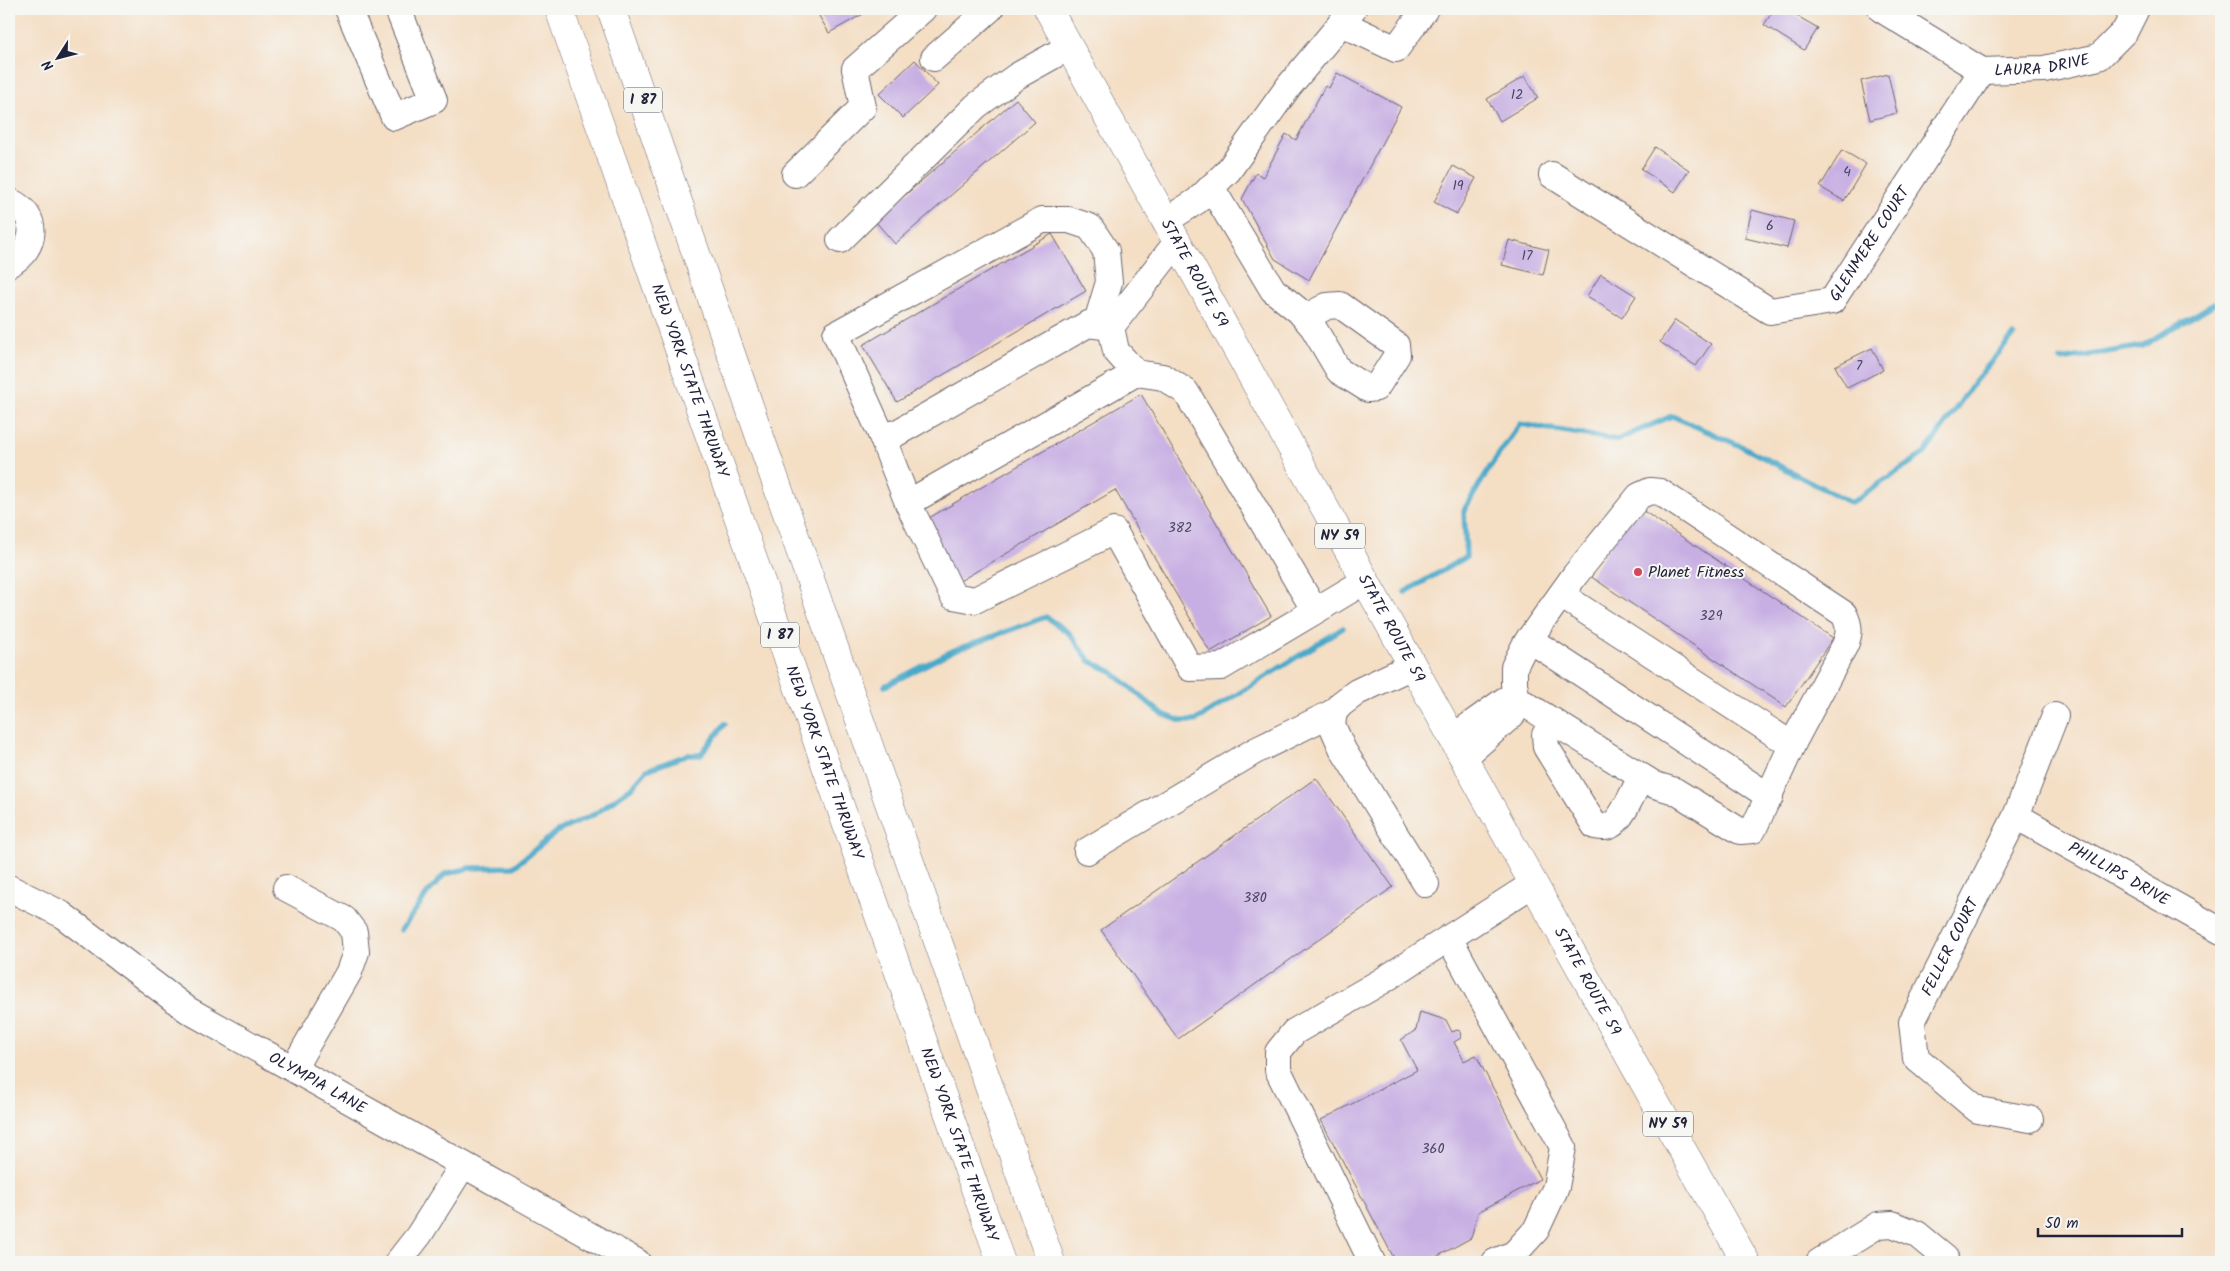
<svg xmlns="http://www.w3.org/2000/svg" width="2230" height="1271" font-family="Kalam,sans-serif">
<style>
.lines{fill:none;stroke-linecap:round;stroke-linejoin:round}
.stream{stroke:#4aa9c9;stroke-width:5.5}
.building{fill:#c7afe3}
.minor-casing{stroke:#6c646b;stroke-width:28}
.major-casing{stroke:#6c646b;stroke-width:29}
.highway-casing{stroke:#6c646b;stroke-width:29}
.minor{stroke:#fff;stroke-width:26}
.major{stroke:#fff;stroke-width:28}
.highway{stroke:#fff;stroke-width:28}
.poi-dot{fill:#d1495b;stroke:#f6f6f2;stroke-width:2}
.labels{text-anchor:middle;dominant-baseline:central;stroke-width:4;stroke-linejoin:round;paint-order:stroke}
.number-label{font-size:14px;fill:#4b4565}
.shield{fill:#f6f6f2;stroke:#626272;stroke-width:1}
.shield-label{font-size:15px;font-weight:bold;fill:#22223b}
.street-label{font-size:16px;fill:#22223b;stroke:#f6f6f2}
.poi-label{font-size:16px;fill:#22223b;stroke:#f6f6f2;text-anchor:start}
</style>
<rect width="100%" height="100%" fill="#f6f6f2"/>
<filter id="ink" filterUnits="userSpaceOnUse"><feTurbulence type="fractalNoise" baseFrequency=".02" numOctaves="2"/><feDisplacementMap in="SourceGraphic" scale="10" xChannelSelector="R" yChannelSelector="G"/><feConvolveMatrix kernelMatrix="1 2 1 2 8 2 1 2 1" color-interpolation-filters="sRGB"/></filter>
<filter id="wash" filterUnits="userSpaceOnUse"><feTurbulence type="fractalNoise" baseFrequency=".0096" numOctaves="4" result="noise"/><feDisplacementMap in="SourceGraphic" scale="20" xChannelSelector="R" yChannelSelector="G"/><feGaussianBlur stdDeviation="1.12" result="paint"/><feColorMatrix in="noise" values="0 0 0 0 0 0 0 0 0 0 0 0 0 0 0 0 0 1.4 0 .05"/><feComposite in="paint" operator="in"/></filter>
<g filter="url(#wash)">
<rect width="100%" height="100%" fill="#f4dec4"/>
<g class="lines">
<!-- stream -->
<path class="stream" d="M 2061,360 L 2142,346 L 2221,300
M 1405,592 L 1466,557 L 1464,510 L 1492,464 L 1520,424 L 1617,440 L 1672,416 L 1743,447 L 1851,503 L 1925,453 L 1975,381 L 2014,335
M 885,686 L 952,651 L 1046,617 L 1069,633 L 1090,661 L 1112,672 L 1162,714 L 1181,721 L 1195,721 L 1343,628
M 401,930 L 427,894 L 445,874 L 470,868 L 513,867 L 558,831 L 595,814 L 632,787 L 647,770 L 687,755 L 700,755 L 725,724"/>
</g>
<g id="blocks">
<!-- building -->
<path class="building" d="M 815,9 L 872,9 L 829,33 Z
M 1774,9 L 1785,9 L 1818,28 L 1804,50 L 1764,25 Z
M 915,60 L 938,85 L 903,118 L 879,94 Z
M 1337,73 L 1401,107 L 1309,280 L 1275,259 L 1242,199 L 1256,173 L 1263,177 L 1286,134 L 1296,140 L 1325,86 L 1329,88 Z
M 1888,74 L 1897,113 L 1870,120 L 1861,81 Z
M 1525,76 L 1538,98 L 1500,121 L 1487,99 Z
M 1016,99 L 1035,122 L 895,244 L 875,221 Z
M 1655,147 L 1689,170 L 1675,192 L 1641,169 Z
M 1842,150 L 1866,164 L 1844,201 L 1820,187 Z
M 1453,166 L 1476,178 L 1457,214 L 1434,202 Z
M 1752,210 L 1794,221 L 1787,248 L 1745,238 Z
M 1052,234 L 1086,291 L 897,402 L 863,345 Z
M 1509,240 L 1549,250 L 1543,275 L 1502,265 Z
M 1601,274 L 1636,296 L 1622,318 L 1587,296 Z
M 1675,320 L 1711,344 L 1696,366 L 1660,342 Z
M 1872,348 L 1883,370 L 1847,388 L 1835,366 Z
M 1141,394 L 1271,616 L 1210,652 L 1115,490 L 958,582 L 922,522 Z
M 1636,506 L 1833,638 L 1786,707 L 1590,576 Z
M 1316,778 L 1393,887 L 1178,1039 L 1101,930 Z
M 1420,1012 L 1446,1020 L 1452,1032 L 1457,1030 L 1460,1031 L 1461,1038 L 1454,1042 L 1464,1061 L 1476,1055 L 1540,1179 L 1478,1212 L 1471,1238 L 1427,1262 L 1396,1262 L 1321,1120 L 1417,1070 L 1401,1040 L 1416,1030 Z"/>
</g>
</g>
<g filter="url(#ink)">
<use href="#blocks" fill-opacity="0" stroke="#6c646b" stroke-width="1"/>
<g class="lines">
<!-- minor casing -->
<g class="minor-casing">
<g id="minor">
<path d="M 348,9 L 394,117 L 434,100 L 398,9"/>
<path id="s1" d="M 1881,9 L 1982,71 L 2044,69 L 2099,57 L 2125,31 L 2136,9"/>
<path d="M 1341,23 L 1396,49 L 1425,9"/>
<path d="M 934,58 L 990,9"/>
<path d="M 795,174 L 863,107 L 855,69 L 923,9"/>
<path id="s2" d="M 1552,175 L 1770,311 L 1832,301 L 1982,71"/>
<path d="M 1211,187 L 1273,290 L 1299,311 L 1313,327 L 1339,371 L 1368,389 L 1376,388 L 1397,355 L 1396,345 L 1340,305 L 1327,306 L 1305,318"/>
<path d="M 9,201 C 41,215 37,249 9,264"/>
<path d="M 1165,221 L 1197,201 L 1228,171 L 1289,86 L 1353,9"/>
<path d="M 840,240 L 976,106 L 1017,76 L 1069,47"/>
<path d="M 1111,327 L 1177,242"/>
<path d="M 881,434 L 895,434 L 1088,324 L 1111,327"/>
<path d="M 1650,491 L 1660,492 L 1844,614 C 1850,626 1850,633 1845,645 L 1794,741 L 1753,830 L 1740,831 L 1675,791 L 1655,785 L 1517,699 L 1514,684 L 1514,667 L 1525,645 L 1575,575 L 1639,496 Z"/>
<path d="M 908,503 L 1136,373"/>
<path d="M 1561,595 L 1792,745"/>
<path d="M 1315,611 L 1221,667 L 1190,668 L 1114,531 L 975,600 L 953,596 L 908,503 L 881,434 L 836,334 L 1042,220 L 1069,220 L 1090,227 L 1106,251 L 1109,282 L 1099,315 L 1111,327 L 1116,351 L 1136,373 L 1163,377 L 1186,392 L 1315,611 L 1365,581"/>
<path d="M 1529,639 L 1770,797"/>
<path d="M 1412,666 L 1357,692 L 1341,704 L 1334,712 L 1332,725 L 1343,750 L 1426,884"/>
<path d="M 1553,721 L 1545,735 L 1546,747 L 1595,826 C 1601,827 1606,828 1611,825 C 1622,820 1635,788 1641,777"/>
<path d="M 1452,738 L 1505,700 L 1517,699 L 1513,714 L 1463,758"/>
<path id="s3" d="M 2016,816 L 2221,931"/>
<path d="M 1087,851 L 1255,751 L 1334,712"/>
<path id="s4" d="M 9,888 L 61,914 L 188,1010 L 637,1262"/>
<path d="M 286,888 L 344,919 L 354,932 L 356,952 L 349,972 L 293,1069"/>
<path d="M 1449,938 L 1563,1147 L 1556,1187 L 1536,1230 L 1514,1254 L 1495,1262"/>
<path id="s5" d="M 2030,1119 L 1978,1110 L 1916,1058 L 1912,1022 L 2016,816 L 2055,716"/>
<path d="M 398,1262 L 419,1235 L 463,1165"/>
<path d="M 1372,1262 L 1278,1070 L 1278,1052 L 1294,1032 L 1382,981 L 1533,884"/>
<path d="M 1819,1262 L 1878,1225 L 1892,1224 L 1917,1234 L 1945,1257 L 1938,1262"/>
</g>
</g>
<!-- major casing -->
<g class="major-casing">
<g id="major">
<path id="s6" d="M 1048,9 L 1633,1063 L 1746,1262"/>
</g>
</g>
<!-- highway casing -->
<g class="highway-casing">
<g id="highway">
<path id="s7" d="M 559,9 L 1001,1262"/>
<path d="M 611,9 L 760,437 L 1051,1262"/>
</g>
</g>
<!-- minor -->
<use href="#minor" class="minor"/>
<!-- major -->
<use href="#major" class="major"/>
<!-- highway -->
<use href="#highway" class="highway"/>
</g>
</g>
<!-- markers -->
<circle class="poi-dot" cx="1638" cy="572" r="5"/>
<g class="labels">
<!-- number labels -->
<g class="number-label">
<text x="1517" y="95">12</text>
<text x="1847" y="172">4</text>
<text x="1458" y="186">19</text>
<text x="1770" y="226">6</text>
<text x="1527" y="256">17</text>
<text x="1859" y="366">7</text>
<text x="1180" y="528">382</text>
<text x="1711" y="616">329</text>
<text x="1255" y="898">380</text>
<text x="1433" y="1149">360</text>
</g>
<!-- shield labels -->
<g class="shield">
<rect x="624" y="87.5" width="38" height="25" rx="4"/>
<rect x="1315" y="523.5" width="50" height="25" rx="4"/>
<rect x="761" y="622.5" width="38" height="25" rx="4"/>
<rect x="1643" y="1111.5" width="50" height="25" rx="4"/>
</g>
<g class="shield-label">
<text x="643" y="100">I 87</text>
<text x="1340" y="536">NY 59</text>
<text x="780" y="635">I 87</text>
<text x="1668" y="1124">NY 59</text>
</g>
<!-- street labels -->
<g class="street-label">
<text stroke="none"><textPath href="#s1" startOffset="179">LAURA DRIVE</textPath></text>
<text stroke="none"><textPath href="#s2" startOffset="388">GLENMERE COURT</textPath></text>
<text stroke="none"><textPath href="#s6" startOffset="302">STATE ROUTE 59</textPath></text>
<text stroke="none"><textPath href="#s7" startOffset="394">NEW YORK STATE THRUWAY</textPath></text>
<text stroke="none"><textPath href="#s6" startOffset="708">STATE ROUTE 59</textPath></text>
<text stroke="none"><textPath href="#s7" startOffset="799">NEW YORK STATE THRUWAY</textPath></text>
<text stroke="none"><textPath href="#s3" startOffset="118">PHILLIPS DRIVE</textPath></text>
<text stroke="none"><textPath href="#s5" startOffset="254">FELLER COURT</textPath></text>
<text stroke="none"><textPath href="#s6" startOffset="1112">STATE ROUTE 59</textPath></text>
<text stroke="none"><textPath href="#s4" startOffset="366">OLYMPIA LANE</textPath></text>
<text stroke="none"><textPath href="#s7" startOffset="1204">NEW YORK STATE THRUWAY</textPath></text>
</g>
<!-- poi labels -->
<g class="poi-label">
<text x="1648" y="572">Planet Fitness</text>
</g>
</g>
<!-- margin -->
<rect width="2230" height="1271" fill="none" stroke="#f6f6f2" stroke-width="30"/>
<!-- north arrow -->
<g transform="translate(58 58) rotate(234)" stroke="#f6f6f2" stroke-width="4" paint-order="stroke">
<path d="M0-4L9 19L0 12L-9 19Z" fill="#22223b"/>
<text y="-8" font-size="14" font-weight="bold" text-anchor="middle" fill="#22223b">N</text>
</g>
<!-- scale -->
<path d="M2038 1228v8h144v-8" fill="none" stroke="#22223b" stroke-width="2.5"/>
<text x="2045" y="1228" font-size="15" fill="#22223b" stroke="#f6f6f2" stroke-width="4" paint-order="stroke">50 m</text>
</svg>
